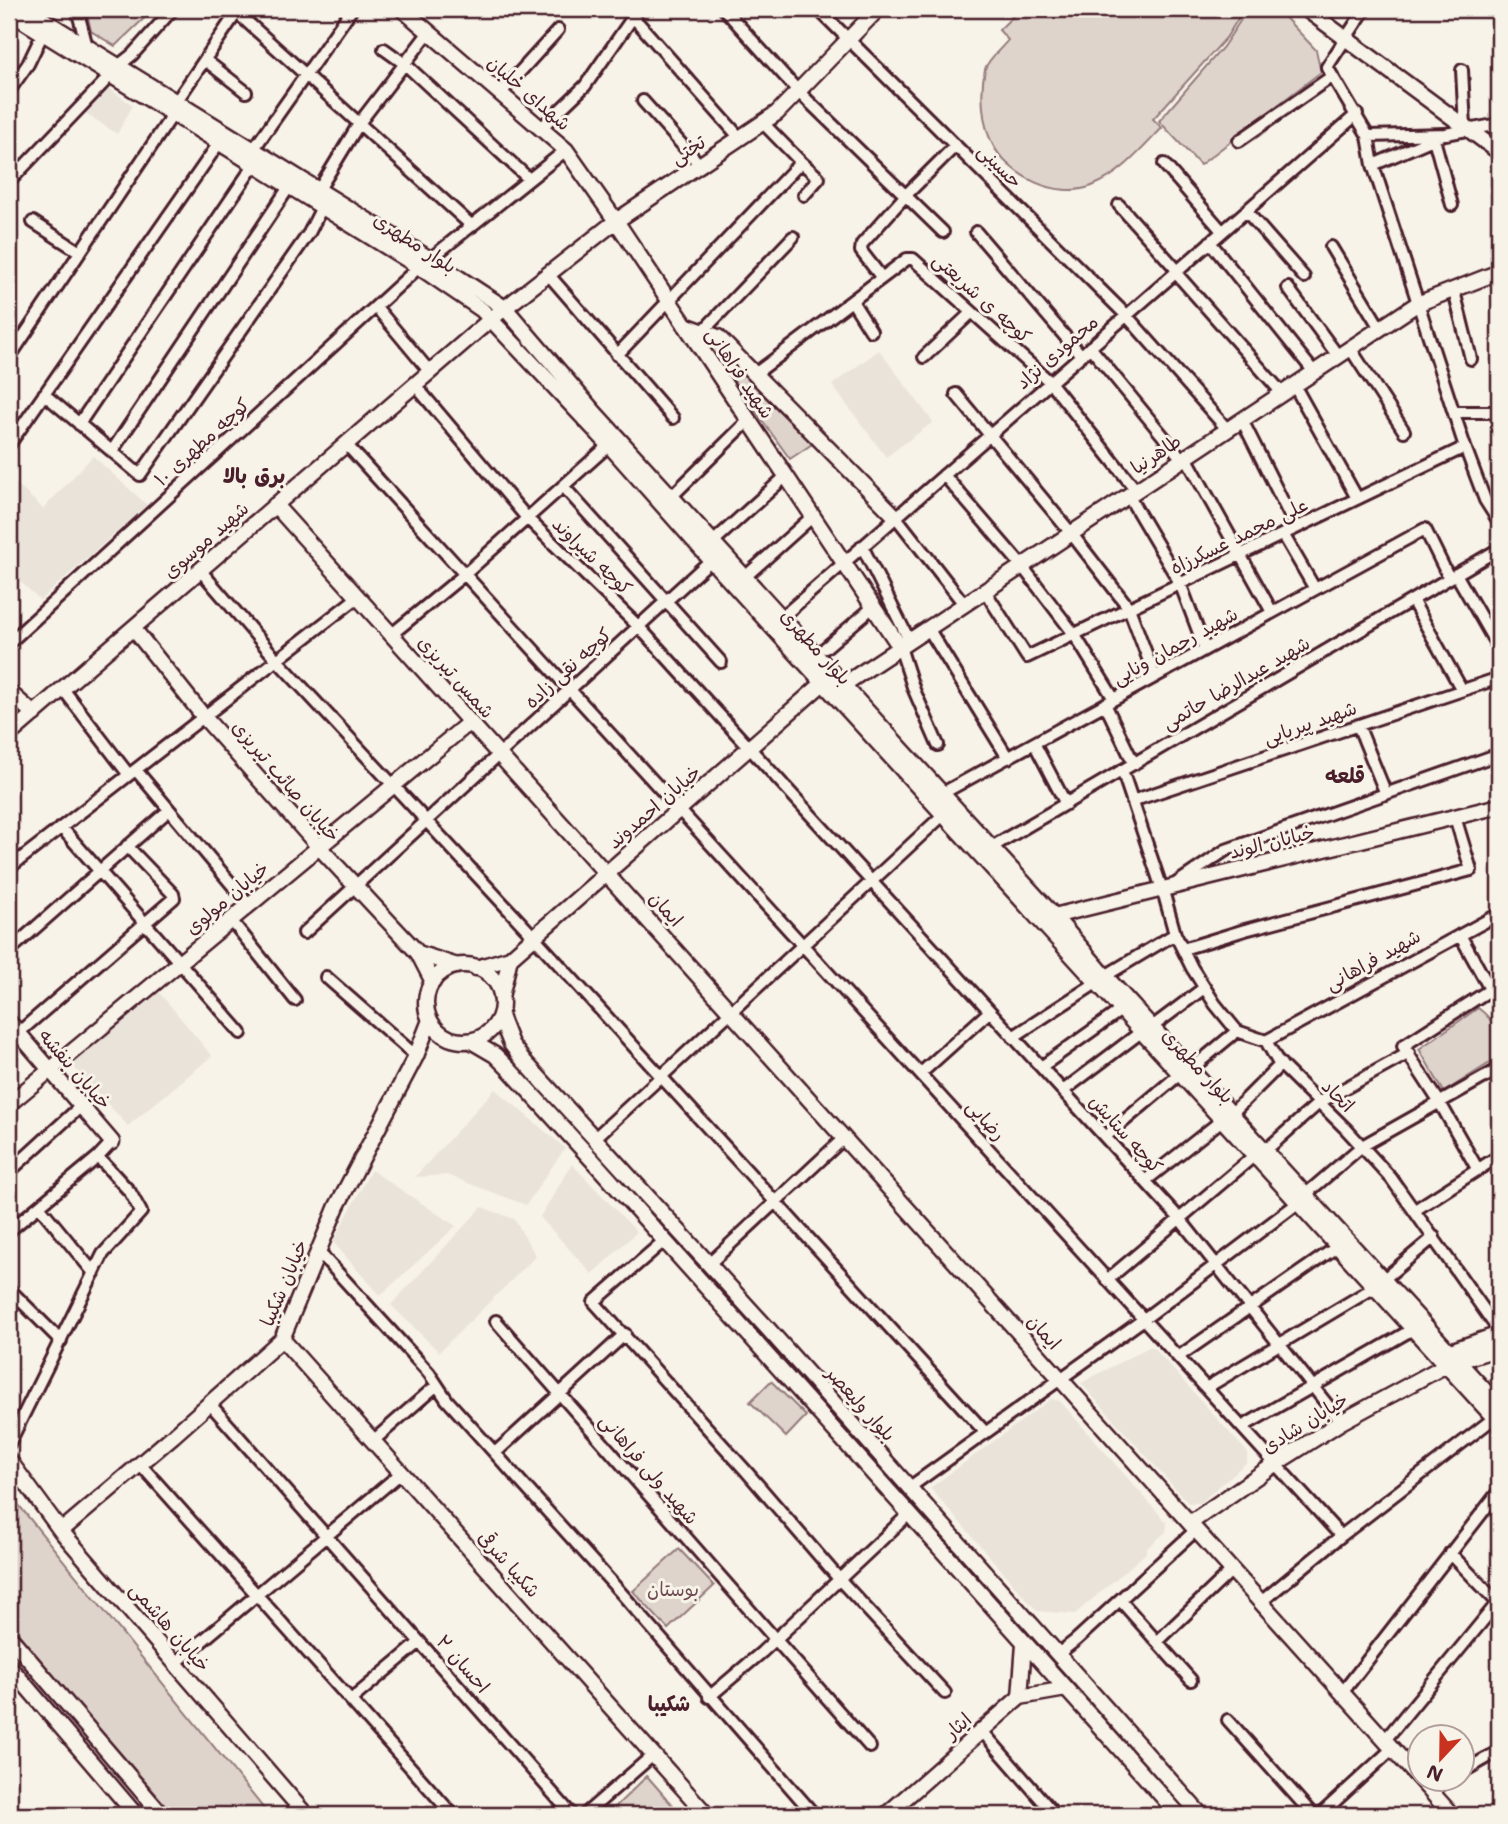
<svg xmlns="http://www.w3.org/2000/svg" width="1508" height="1824" font-family="'Shantell Sans','Playpen Sans Arabic',sans-serif">
<style>
.built{fill:#eae3da}
.green{fill:#ded4cc;stroke:#947a7c;stroke-width:2}
.lines{fill:none;stroke-linecap:round;stroke-linejoin:round}
.street-casing{stroke:#4a1f2b;stroke-width:16}
.secondary-casing{stroke:#4a1f2b;stroke-width:19}
.street{stroke:#f7f3e8;stroke-width:10}
.secondary{stroke:#f7f3e8;stroke-width:14}
.labels{text-anchor:middle;dominant-baseline:central;stroke-width:6;stroke-linejoin:round;paint-order:stroke}
.street-label{font-size:19px;fill:#4a1f2b;stroke:#f7f3e8}
.park-label{font-size:19px;fill:#6f4c53;stroke:#f7f3e8}
.neighbourhood-label{font-size:21px;font-weight:bold;fill:#4a1f2b;stroke:#f7f3e8}
</style>
<rect width="100%" height="100%" fill="#f7f3e8"/>
<filter id="ink" filterUnits="userSpaceOnUse"><feTurbulence type="fractalNoise" baseFrequency=".0143" numOctaves="2"/><feDisplacementMap in="SourceGraphic" scale="14" xChannelSelector="R" yChannelSelector="G"/><feConvolveMatrix kernelMatrix="1 2 1 2 8 2 1 2 1" color-interpolation-filters="sRGB"/></filter>
<g filter="url(#ink)">
<!-- built -->
<path class="built" d="M 106,87 L 133,105 L 117,134 L 84,112 Z
M 879,350 L 933,422 L 886,457 L 832,385 Z
M 93,456 L 147,505 L 40,600 L 9,571 L 9,477 L 43,509 Z
M 158,991 L 212,1056 L 128,1126 L 70,1063 Z
M 495,1089 L 565,1148 L 526,1205 L 447,1175 L 415,1177 Z
M 572,1164 L 637,1232 L 592,1274 L 540,1217 Z
M 371,1170 L 456,1226 L 380,1296 L 333,1242 Z
M 482,1207 L 514,1219 L 536,1256 L 439,1352 L 391,1305 Z
M 1149,1347 L 1153,1347 L 1247,1452 L 1247,1462 L 1200,1503 L 1188,1503 L 1081,1383 Z
M 1051,1399 L 1060,1401 L 1167,1523 L 1166,1532 L 1146,1549 L 1146,1553 L 1075,1614 L 1037,1611 L 930,1488 Z"/>
<!-- green -->
<path class="green" d="M 86,9 L 154,9 L 115,46 L 91,31 Z
M 1020,9 L 1244,9 L 1226,38 L 1153,119 L 1162,128 C 1142,149 1120,175 1092,186 C 1057,200 1008,176 992,143 C 982,123 980,91 985,69 C 988,59 1001,49 1008,40 L 999,30 Z
M 1248,9 L 1277,9 L 1316,50 L 1321,72 L 1200,165 L 1159,121 L 1223,47 Z
M 715,339 L 815,442 L 790,459 L 708,345 Z
M 1478,1008 C 1497,1022 1499,1035 1499,1057 L 1444,1092 L 1419,1049 Z
M 771,1381 L 806,1416 L 786,1437 L 750,1402 Z
M 9,1493 L 269,1815 L 174,1815 L 9,1625 Z
M 679,1549 L 714,1586 L 668,1629 L 633,1591 Z
M 647,1776 L 681,1815 L 607,1815 Z"/>
<g class="lines">
<!-- street casing -->
<g class="street-casing">
<path id="street" d="M 77,9 L 86,43 L 90,48
M 233,9 L 472,226
M 626,9 L 740,138
M 724,9 L 799,92 L 943,232
M 818,9 L 1126,315 L 1227,429
M 1365,9 L 1327,67 L 1368,136 L 1373,165 L 1465,447 L 1485,500 L 1499,522
M 384,49 L 405,64 L 529,179
M 205,60 L 246,92
M 118,66 L 132,55 L 173,9
M 1462,70 L 1465,127
M 9,91 L 28,64 L 43,33
M 500,94 L 558,30
M 643,101 L 701,166
M 176,102 L 239,9
M 540,129 L 585,86 L 633,17
M 1368,136 L 1446,134 L 1499,124
M 1434,139 L 1452,205
M 1239,141 L 1331,77
M 253,150 L 352,9
M 801,162 L 819,178 L 804,195
M 1164,164 L 1222,231
M 1373,165 L 1440,136
M 9,182 L 111,75
M 318,191 L 360,122 L 429,32
M 1119,205 L 1177,270
M 1246,211 L 1304,277
M 33,222 L 80,252
M 976,232 L 1081,355
M 1210,242 L 1314,372
M 1331,247 L 1380,328
M 430,259 L 566,150
M 1175,272 L 1282,393
M 548,274 L 673,418
M 882,278 L 861,251 L 862,244 L 906,195 L 955,146
M 1288,288 L 1338,356
M 1454,291 L 1471,359
M 852,301 L 871,331
M 376,307 L 430,372
M 704,330 L 793,237
M 1090,347 L 1182,459
M 1350,348 L 1404,431
M 617,355 L 801,162 L 763,123
M 924,357 L 972,312
M 9,358 L 173,114
M 755,374 L 907,259 L 913,259 L 1050,382 L 1136,490
M 415,385 L 527,518 L 639,627 L 1179,1218 L 1341,1422
M 1294,385 L 1357,498
M 44,394 L 140,475 L 309,233 L 322,207
M 956,394 L 1071,533 L 1129,608 L 1155,677
M 1454,412 L 1499,412
M 1242,420 L 1296,528
M 79,424 L 254,165
M 346,444 L 1341,1536
M 9,445 L 219,143
M 112,451 L 289,187
M 1186,457 L 1272,612
M 944,475 L 1022,566 L 1074,634 L 1114,699
M 563,486 L 721,662
M 1128,495 L 1180,583 L 1205,649
M 672,496 L 749,420
M 896,517 L 964,604
M 1283,534 L 1315,589
M 713,542 L 786,476
M 862,546 L 909,640
M 200,570 L 277,660 L 534,937 L 985,1432
M 1456,574 L 1499,649
M 745,577 L 813,516
M 985,591 L 1027,657 L 1465,447
M 1412,600 L 1462,690
M 781,618 L 1357,114
M 928,628 L 1008,758
M 392,634 L 465,574 L 609,445
M 9,643 L 419,267
M 900,647 L 914,690 L 938,745
M 825,648 L 873,607
M 63,689 L 129,775
M 1105,704 L 1134,764
M 1358,725 L 1386,794
M 1034,743 L 1066,804
M 136,770 L 249,905
M 1122,770 L 1165,898 L 1175,934 L 1192,968 L 1215,1004 L 1237,1031 L 1266,1041 L 1278,1062 L 1346,1129 L 1391,1178 L 1499,1331
M 941,794 L 1425,529 L 1449,578
M 1132,801 L 1499,678
M 62,828 L 241,1033
M 990,848 L 1499,549
M 9,868 L 358,597
M 1177,883 L 1226,850 L 1499,754
M 231,920 L 295,1000
M 304,933 L 711,560
M 1460,935 L 1499,1005
M 1183,949 L 1245,930 L 1471,870 L 1455,817
M 9,951 L 169,810
M 1105,976 L 1175,934
M 326,977 L 416,1056
M 1152,1027 L 1204,988
M 1013,1037 L 1096,983
M 9,1041 L 174,898 L 173,894 L 127,846
M 1266,1041 L 1499,914
M 1041,1067 L 1121,1010
M 1191,1069 L 1237,1031
M 920,1074 L 990,1011
M 1063,1091 L 1141,1032
M 1232,1113 L 1281,1064
M 596,1137 L 943,815
M 1105,1137 L 1180,1074
M 1266,1150 L 1320,1102 L 1409,1053
M 1478,1170 L 1440,1103 L 1403,1046 L 1499,984
M 9,1172 L 81,1106
M 1145,1181 L 1222,1120
M 1306,1194 L 1362,1146 L 1499,1069
M 39,1206 L 94,1273
M 1415,1210 L 1499,1156
M 9,1231 L 98,1157 L 112,1142
M 665,1240 L 594,1302 L 746,1471 L 840,1580 L 945,1693
M 318,1251 L 429,1373 L 447,1400 L 622,1594 L 811,1811
M 709,1264 L 844,1138
M 1384,1279 L 1434,1237
M 1107,1280 L 1255,1155
M 9,1289 L 61,1341
M 496,1321 L 870,1747
M 1178,1357 L 1338,1246
M 1206,1388 L 1375,1287
M 210,1404 L 572,1815
M 1242,1427 L 1413,1329
M 373,1441 L 437,1385
M 9,1444 L 103,1254 L 141,1212 L 130,1192 L 98,1157
M 495,1453 L 625,1334
M 140,1464 L 453,1815
M 910,1487 L 1144,1319 L 1298,1203
M 1450,1553 L 1499,1604
M 1120,1600 L 1191,1680
M 1261,1602 L 1341,1536 L 1494,1418
M 1157,1642 L 1232,1570
M 1058,1654 L 1076,1640 L 1196,1530
M 176,1663 L 401,1473
M 1342,1693 L 1499,1491
M 709,1697 L 762,1652 L 909,1514
M 351,1700 L 420,1642
M 1228,1720 L 1313,1815
M 982,1731 L 1055,1815
M 1385,1740 L 1499,1601
M 1462,1772 L 1499,1751
M 1430,1791 L 1452,1778
M 584,1815 L 653,1755
M 1320,1815 L 1392,1749"/>
</g>
<!-- secondary casing -->
<g class="secondary-casing">
<path id="secondary" d="M 26,9 L 430,259 L 505,308 L 595,413 L 1054,916 L 1105,976 L 1499,1406
M 402,9 L 566,150 L 616,221 L 900,647
M 1306,9 L 1499,152
M 9,12 L 419,267 L 482,310 L 609,445 L 711,560 L 1499,1423
M 685,325 L 718,337 L 896,517
M 275,505 L 1452,1815
M 133,628 L 204,717 L 319,847 L 418,953 L 433,982
M 9,692 L 34,714
M 9,735 L 491,319 L 616,221 L 777,113 L 878,9
M 1054,916 L 1499,806
M 418,953 L 457,966
M426 1003a38 38 0 1 1 76 0a38 38 0 1 1-76 0Z
M 476,968 L 510,958 L 823,683 L 843,685 L 1417,304 L 1499,272
M 501,997 L 510,958
M 500,1016 L 511,1044 L 523,1060 L 769,1330 L 1201,1815
M 9,1022 L 112,1142
M 471,1041 L 495,1055 L 509,1069 L 595,1163 L 1179,1815
M 9,1104 L 470,722
M 282,1339 L 707,1815
M 1448,1357 L 1450,1351 L 1499,1334
M 9,1460 L 61,1531 L 306,1815
M 1190,1523 L 1275,1464 L 1341,1422 L 1446,1365 L 1499,1348
M 61,1531 L 173,1436 L 282,1339 L 337,1206 L 416,1056 L 430,1020
M 9,1636 L 162,1815
M 9,1666 L 136,1815
M 1020,1697 L 1024,1644
M 886,1815 L 1020,1697 L 1066,1689"/>
</g>
<!-- street -->
<use href="#street" class="street"/>
<!-- secondary -->
<use href="#secondary" class="secondary"/>
</g>
</g>
<g class="labels">
<!-- street labels -->
<g class="street-label">
<text transform="translate(529 93) rotate(41)">شهدای خلبان</text>
<text transform="translate(688 150) rotate(-33)">تختی</text>
<text transform="translate(1000 166) rotate(45)">حسینی</text>
<text transform="translate(415 243) rotate(33)">بلوار مطهری</text>
<text transform="translate(982 298) rotate(42)">کوچه ی شریعتی</text>
<text transform="translate(1057 352) rotate(-41)">محمودی نژاد</text>
<text transform="translate(740 373) rotate(56)">شهید فراهانی</text>
<text transform="translate(202 442) rotate(-42)">کوچه مطهری ۱۰</text>
<text transform="translate(1156 454) rotate(-34)">طاهرنیا</text>
<text transform="translate(1239 536) rotate(-26)">علی محمد عسکرزاه</text>
<text transform="translate(206 540) rotate(-41)">شهید موسوی</text>
<text transform="translate(592 556) rotate(44)">کوچه شیراوند</text>
<text transform="translate(1175 646) rotate(-29)">شهید رحمان ونایی</text>
<text transform="translate(816 647) rotate(48)">بلوار مطهری</text>
<text transform="translate(568 668) rotate(-42)">کوچه نقی زاده</text>
<text transform="translate(456 677) rotate(48)">شمس تبریزی</text>
<text transform="translate(1236 683) rotate(-30)">شهید عبدالرضا حاتمی</text>
<text transform="translate(1310 723) rotate(-19)">شهید پیریایی</text>
<text transform="translate(286 781) rotate(49)">خیابان صائب تبریزی</text>
<text transform="translate(654 807) rotate(-41)">خیابان احمدوند</text>
<text transform="translate(1272 842) rotate(-14)">خیابان الوند</text>
<text transform="translate(227 898) rotate(-40)">خیابان مولوی</text>
<text transform="translate(666 909) rotate(48)">ایمان</text>
<text transform="translate(1373 960) rotate(-29)">شهید فراهانی</text>
<text transform="translate(1198 1066) rotate(47)">بلوار مطهری</text>
<text transform="translate(75 1069) rotate(49)">خیابان بنفشه</text>
<text transform="translate(1338 1096) rotate(45)">اتحاد</text>
<text transform="translate(986 1120) rotate(48)">رضایی</text>
<text transform="translate(1126 1134) rotate(48)">کوچه ستایش</text>
<text transform="translate(284 1283) rotate(-67)">خیابان شکیبا</text>
<text transform="translate(1044 1332) rotate(48)">ایمان</text>
<text transform="translate(861 1404) rotate(48)">بلوار ولیعصر</text>
<text transform="translate(1305 1423) rotate(-32)">خیابان شادی</text>
<text transform="translate(649 1469) rotate(49)">شهید ولی فراهانی</text>
<text transform="translate(509 1564) rotate(48)">شکیبا شرقی</text>
<text transform="translate(170 1627) rotate(49)">خیابان هاشمی</text>
<text transform="translate(463 1664) rotate(49)">احسان ۲</text>
<text transform="translate(958 1726) rotate(-42)">ایثار</text>
</g>
<!-- park labels -->
<g class="park-label">
<text x="673" y="1589">بوستان</text>
</g>
<!-- neighbourhood labels -->
<g class="neighbourhood-label">
<text x="254" y="476">برق بالا</text>
<text x="1345" y="776">قلعه</text>
<text x="669" y="1704">شکیبا</text>
</g>
</g>
<!-- margin -->
<rect width="1508" height="1824" fill="none" stroke="#f7f3e8" stroke-width="35"/>
<rect x="18" y="18" width="1473" height="1789" fill="none" stroke="#4a1f2b" stroke-width="2.5" filter="url(#ink)"/>
<!-- north arrow -->
<g transform="translate(1441 1758) rotate(202)"><circle r="33" fill="#f7f3e8" stroke="#b29e9c" stroke-width="2"/>
<path d="M0-5L12 26L0 18L-12 26Z" fill="#c8321e"/>
<text y="-10" font-size="19" font-weight="bold" text-anchor="middle" fill="#4a1f2b">N</text>
</g>
</svg>
